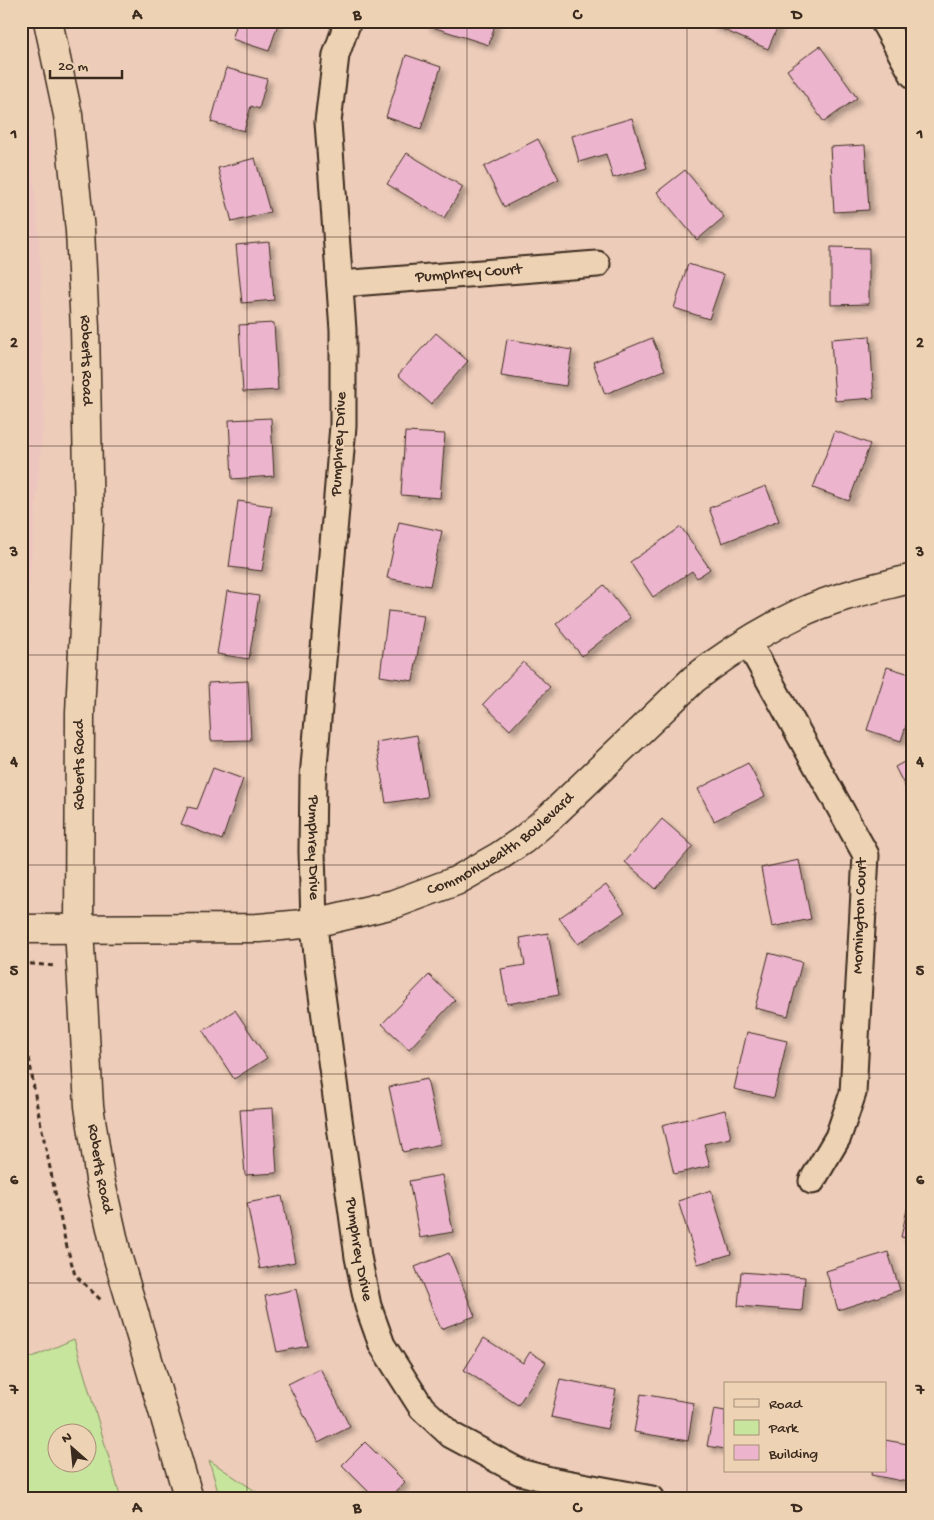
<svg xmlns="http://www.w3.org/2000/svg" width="934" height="1520" font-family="'Gochi Hand',sans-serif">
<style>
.built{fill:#edc5bf}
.green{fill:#c7e59d;stroke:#81885e;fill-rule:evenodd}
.building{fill:#ecb5cd;stroke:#3b2a1e;filter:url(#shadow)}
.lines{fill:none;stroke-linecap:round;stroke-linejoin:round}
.street-casing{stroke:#3b2a1e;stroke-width:29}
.secondary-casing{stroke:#3b2a1e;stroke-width:31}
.path{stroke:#3b2a1e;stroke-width:3;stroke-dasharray:5 4;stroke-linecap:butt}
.street{stroke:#edd2b4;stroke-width:25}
.secondary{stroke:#edd2b4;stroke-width:28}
.grid{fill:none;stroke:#3b2a1e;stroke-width:1;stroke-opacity:0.55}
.labels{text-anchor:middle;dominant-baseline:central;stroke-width:4.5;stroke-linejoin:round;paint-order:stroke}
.street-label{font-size:16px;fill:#3b2a1e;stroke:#edd2b4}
.neatline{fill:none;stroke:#3b2a1e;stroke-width:2}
.grid-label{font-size:16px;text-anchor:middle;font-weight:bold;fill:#3b2a1e}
</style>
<defs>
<filter id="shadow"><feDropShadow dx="4.5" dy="4.5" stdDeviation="2.5" flood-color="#0004"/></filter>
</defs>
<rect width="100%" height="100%" fill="#edccb9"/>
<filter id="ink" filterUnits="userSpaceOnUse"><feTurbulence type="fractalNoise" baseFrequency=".02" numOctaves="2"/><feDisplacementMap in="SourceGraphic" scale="10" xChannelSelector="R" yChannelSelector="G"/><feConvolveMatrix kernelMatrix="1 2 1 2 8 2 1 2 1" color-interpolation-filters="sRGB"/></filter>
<g filter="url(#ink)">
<!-- built -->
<path class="built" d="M 21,94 L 29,143 L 36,199 L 40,259 L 44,415 L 21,675 Z"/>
<!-- green -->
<path class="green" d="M 74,1339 L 121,1499 L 21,1499 L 21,1362 ZM 58,1432 L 88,1432 L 88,1462 L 58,1462 Z
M 209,1460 L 267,1499 L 220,1499 Z"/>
<!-- building -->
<path class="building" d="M 238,21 L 279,21 L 269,51 L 232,39 Z
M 427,21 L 496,21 L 489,45 L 426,25 Z
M 711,21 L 780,21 L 768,49 L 710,24 Z
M 820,46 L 857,98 L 824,122 L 787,70 Z
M 406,55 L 441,67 L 421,129 L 386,117 Z
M 226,68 L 267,79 L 259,109 L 251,106 L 244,131 L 211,122 Z
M 632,118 L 647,168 L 613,178 L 606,154 L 579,162 L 572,136 Z
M 538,139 L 559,179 L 504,207 L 484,167 Z
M 865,145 L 869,210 L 834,212 L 830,147 Z
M 407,153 L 463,187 L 444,218 L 387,184 Z
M 255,158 L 270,212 L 232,222 L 218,168 Z
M 685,170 L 724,217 L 697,240 L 657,192 Z
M 269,242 L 274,300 L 242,303 L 236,245 Z
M 831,247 L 869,248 L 869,304 L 831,305 Z
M 688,264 L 724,275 L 709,319 L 674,308 Z
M 274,323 L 278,390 L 243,392 L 239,325 Z
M 436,333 L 468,361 L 431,404 L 398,375 Z
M 870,336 L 874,398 L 835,401 L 831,339 Z
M 652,338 L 665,370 L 605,394 L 593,362 Z
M 507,339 L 572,350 L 566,386 L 501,376 Z
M 271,418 L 274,476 L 232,479 L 229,420 Z
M 835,431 L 870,444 L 849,501 L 813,488 Z
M 405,432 L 445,434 L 440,498 L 401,495 Z
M 766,486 L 779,521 L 722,543 L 709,508 Z
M 238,501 L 272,506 L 262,571 L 229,567 Z
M 399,522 L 442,531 L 430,586 L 387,578 Z
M 681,527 L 710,569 L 697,578 L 692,571 L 653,597 L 630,562 Z
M 604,585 L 630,618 L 582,656 L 556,624 Z
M 227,591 L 259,596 L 249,659 L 217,654 Z
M 388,611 L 424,615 L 413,681 L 380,676 Z
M 523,662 L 550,687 L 510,730 L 483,704 Z
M 887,667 L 913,675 L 913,704 L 901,741 L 867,730 Z
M 248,681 L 251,740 L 211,741 L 208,683 Z
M 417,735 L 427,797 L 386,803 L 376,742 Z
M 913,757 L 913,802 L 895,767 Z
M 748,763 L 765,796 L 714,821 L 698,789 Z
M 213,768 L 243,779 L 222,840 L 181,824 L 188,807 L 197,809 Z
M 662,819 L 693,846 L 656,889 L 625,862 Z
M 799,860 L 811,919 L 772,927 L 761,868 Z
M 606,885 L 625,912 L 578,944 L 559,918 Z
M 548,933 L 559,995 L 507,1004 L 501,969 L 525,965 L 520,938 Z
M 769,953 L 802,962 L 788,1016 L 755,1008 Z
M 429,975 L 455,1000 L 409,1049 L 382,1024 Z
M 235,1010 L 267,1058 L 234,1079 L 203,1031 Z
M 747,1032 L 787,1041 L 774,1098 L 734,1089 Z
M 427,1079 L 441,1144 L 403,1152 L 389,1087 Z
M 273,1108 L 277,1173 L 245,1175 L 240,1110 Z
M 725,1110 L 731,1138 L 704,1144 L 710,1166 L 674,1174 L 662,1125 Z
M 913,1132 L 913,1158 L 908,1133 Z
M 442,1175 L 453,1232 L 420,1238 L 409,1181 Z
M 913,1182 L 913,1239 L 901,1237 Z
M 711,1190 L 731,1254 L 698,1264 L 678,1201 Z
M 282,1196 L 295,1262 L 260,1269 L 247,1203 Z
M 888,1252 L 900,1290 L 838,1310 L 826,1271 Z
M 449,1253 L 475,1316 L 441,1329 L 415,1267 Z
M 741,1272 L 805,1277 L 802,1311 L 738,1306 Z
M 296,1289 L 308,1346 L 277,1352 L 265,1296 Z
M 484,1338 L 523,1363 L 530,1352 L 546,1362 L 518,1405 L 464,1370 Z
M 320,1368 L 350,1427 L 318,1443 L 288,1384 Z
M 560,1379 L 616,1390 L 607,1429 L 551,1417 Z
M 641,1394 L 694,1403 L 688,1441 L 634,1432 Z
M 714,1409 L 725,1411 L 725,1449 L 707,1446 Z
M 885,1440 L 913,1445 L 913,1483 L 871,1475 L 872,1471 L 885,1471 Z
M 365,1442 L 405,1482 L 389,1499 L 376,1499 L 342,1465 Z"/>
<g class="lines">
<!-- street casing -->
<g class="street-casing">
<g id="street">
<path id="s1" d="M 348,21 L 336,55 L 328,122 L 343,330 L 343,426 L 313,778 L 312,851 L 314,923 L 318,966 L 358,1257 L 368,1306 L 382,1345 L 422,1408 L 451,1435 L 520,1472 L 550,1480 L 652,1499"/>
<path d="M 883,21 L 913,75"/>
<path id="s2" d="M 340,284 L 597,264"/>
<path d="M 748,642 L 866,855 L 853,1093 L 838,1137 L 812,1181"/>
</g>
</g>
<!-- secondary casing -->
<g class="secondary-casing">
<g id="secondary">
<path id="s3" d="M 48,21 L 68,115 L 80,231 L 85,328 L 89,521 L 80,713 L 79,929 L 89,1106 L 100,1179 L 117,1255 L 189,1499"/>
<path id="s4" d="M 21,929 L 259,928 L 314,923 L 394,904 L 456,881 L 498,857 L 523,840 L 550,817 L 694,679 C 726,654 766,629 802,612 C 837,596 876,588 913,578"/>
</g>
</g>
<!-- path -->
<path class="path" d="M 21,963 L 55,966
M 21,1042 L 29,1057 L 36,1101 L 65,1240 L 75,1275 L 102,1301"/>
<!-- street -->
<use href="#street" class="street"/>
<!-- secondary -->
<use href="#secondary" class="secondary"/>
</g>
</g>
<!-- grid -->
<path class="grid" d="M 247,21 L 247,1499M 467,21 L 467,1499M 687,21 L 687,1499M 21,237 L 913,237M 21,446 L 913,446M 21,655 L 913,655M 21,865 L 913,865M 21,1074 L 913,1074M 21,1283 L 913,1283"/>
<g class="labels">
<!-- street labels -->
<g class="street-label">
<text stroke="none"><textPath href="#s2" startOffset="129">Pumphrey Court</textPath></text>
<text stroke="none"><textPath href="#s3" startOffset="342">Roberts Road</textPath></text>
<text transform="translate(340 444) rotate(-87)">Pumphrey Drive</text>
<text transform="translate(80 765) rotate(-90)">Roberts Road</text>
<text stroke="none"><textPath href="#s4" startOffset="499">Commonwealth Boulevard</textPath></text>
<text stroke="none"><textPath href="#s1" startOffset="831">Pumphrey Drive</textPath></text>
<text transform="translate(861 916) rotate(-88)">Mornington Court</text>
<text stroke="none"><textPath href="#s3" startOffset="1152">Roberts Road</textPath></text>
<text stroke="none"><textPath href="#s1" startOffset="1236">Pumphrey Drive</textPath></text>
</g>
</g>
<!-- margin -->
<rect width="934" height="1520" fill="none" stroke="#edd2b4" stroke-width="55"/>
<!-- legend -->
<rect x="724" y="1382" width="162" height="90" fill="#edd2b4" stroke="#a68f78"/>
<rect x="734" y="1399" width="25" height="8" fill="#edd2b4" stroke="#a68f78"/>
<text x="769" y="1408" font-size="15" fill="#3b2a1e">Road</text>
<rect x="734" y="1420" width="25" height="15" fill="#c7e59d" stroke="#a68f78"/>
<text x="769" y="1432" font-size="15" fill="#3b2a1e">Park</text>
<rect x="734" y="1445" width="25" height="15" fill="#ecb5cd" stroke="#a68f78"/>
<text x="769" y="1458" font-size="15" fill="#3b2a1e">Building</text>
<!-- north arrow -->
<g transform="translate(72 1448) rotate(333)"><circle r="24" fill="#edd2b4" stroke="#a68f78"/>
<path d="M0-4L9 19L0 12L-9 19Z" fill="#3b2a1e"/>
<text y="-8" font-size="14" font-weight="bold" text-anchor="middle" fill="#3b2a1e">N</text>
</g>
<!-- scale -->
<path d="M50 70v8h72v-8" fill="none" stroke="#3b2a1e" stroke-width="2.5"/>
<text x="58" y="70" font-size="15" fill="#3b2a1e" stroke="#edd2b4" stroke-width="4" paint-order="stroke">20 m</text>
<rect x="28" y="28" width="878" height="1464" class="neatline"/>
<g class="grid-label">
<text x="137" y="19">A</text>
<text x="357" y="19">B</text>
<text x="577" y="19">C</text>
<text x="797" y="19">D</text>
<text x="14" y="138">1</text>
<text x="920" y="138">1</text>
<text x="14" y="347">2</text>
<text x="920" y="347">2</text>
<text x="14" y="556">3</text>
<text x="920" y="556">3</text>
<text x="14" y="766">4</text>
<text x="920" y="766">4</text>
<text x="14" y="975">5</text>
<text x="920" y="975">5</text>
<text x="14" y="1184">6</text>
<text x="920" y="1184">6</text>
<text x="14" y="1394">7</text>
<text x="920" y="1394">7</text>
<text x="137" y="1512">A</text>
<text x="357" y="1512">B</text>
<text x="577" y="1512">C</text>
<text x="797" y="1512">D</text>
</g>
</svg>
